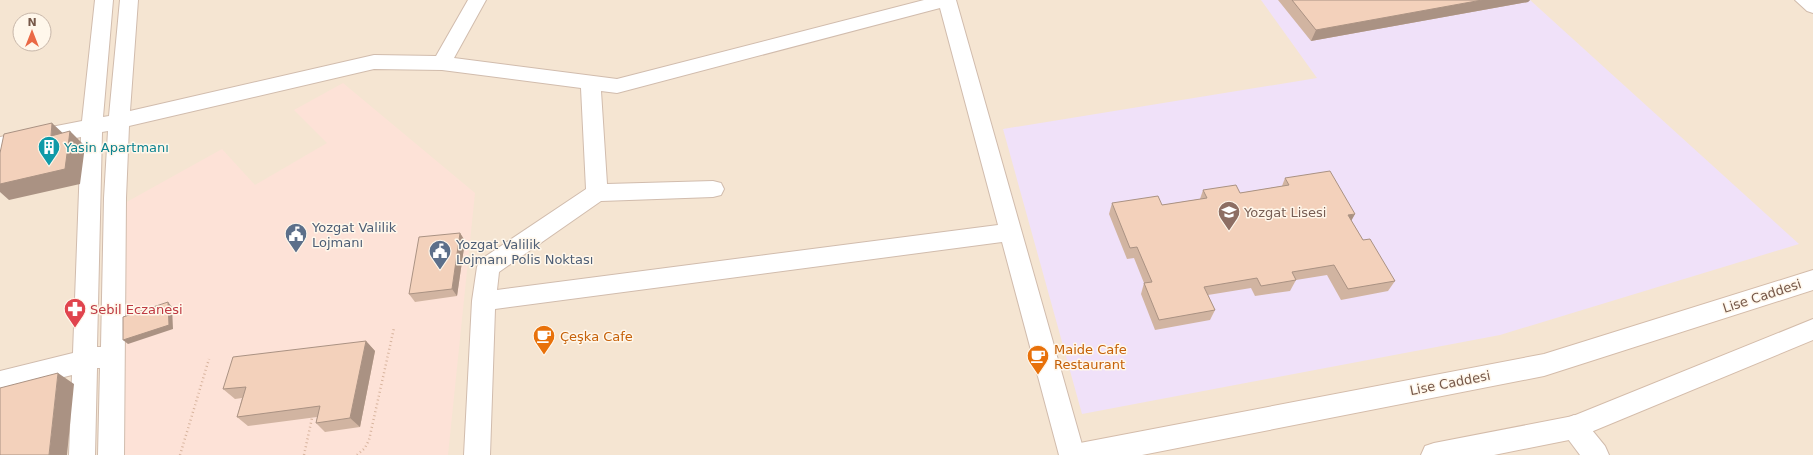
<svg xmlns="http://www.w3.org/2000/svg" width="1813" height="455" font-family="'DejaVu Sans',sans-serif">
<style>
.residential{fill:#f5e5d2;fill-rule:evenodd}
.commercial{fill:#fde2d7}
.education{fill:#f0e1f9}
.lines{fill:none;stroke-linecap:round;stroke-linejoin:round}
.street-casing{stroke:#d1bcad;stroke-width:2}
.secondary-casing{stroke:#d4bcaa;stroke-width:2}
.path{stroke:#d8b49e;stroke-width:2.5;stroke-dasharray:1 3;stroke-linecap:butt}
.street{fill:#fff;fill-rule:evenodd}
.secondary{fill:#fff;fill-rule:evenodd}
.wall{fill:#d1b4a1}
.shaded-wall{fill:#aa9283}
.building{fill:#f3d1bb;stroke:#aa9283}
.labels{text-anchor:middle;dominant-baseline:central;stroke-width:3;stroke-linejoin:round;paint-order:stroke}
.culture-label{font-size:13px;fill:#0d838f;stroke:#fff7eb;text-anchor:start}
.education-label{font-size:13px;fill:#785e54;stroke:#fff7eb;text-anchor:start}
.service-label{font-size:13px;fill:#4e5e75;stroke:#fff7eb;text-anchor:start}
.street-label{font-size:13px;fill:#765849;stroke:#fff7eb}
.health-label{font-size:13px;fill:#be3a42;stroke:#fff7eb;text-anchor:start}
.food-label{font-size:13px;fill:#c56008;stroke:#fff7eb;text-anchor:start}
</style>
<rect width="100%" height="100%" fill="#fdf3e4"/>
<!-- residential -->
<path class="residential" d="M 0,0 L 1813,0 L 1813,455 L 0,455 ZM 20,20 L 44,20 L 44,44 L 20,44 Z"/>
<!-- commercial -->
<path class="commercial" d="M 343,83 L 475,193 L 448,455 L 125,455 L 123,204 L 222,149 L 255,185 L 327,143 L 294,110 Z"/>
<!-- education -->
<path class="education" d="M 1261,0 L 1530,0 L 1799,244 L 1500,335 L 1082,414 L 1003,129 L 1317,78 Z"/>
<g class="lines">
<!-- street casing -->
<g class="street-casing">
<path id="street" d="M 95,0 L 113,0 L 103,117 L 109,116 L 120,0 L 138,0 L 130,111 L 374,55 L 436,56 L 468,0 L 486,0 L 454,58 L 617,79 L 924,0 L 956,0 L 1085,455 L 1059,455 L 1002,242 L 495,309 L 490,455 L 464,455 L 472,301 L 477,267 L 480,260 L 586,189 L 581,88 L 442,70 L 374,69 L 129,126 L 126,198 L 124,455 L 98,455 L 100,368 L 97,368 L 95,455 L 69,455 L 72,375 L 0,393 L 0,371 L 73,353 L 81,137 L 0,153 L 0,137 L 82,121 ZM 940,8 L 998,225 L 497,290 L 499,272 L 601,201 L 713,197 L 721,195 L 724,189 L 721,183 L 713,181 L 607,184 L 601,91 L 617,93 ZM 108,131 L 104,198 L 101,347 L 97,347 L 102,132 Z
M 1795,0 L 1813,0 L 1813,13 L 1807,11 Z
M 1574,415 L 1583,419 L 1605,446 L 1609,455 L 1580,455 L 1565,435 L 1561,427 L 1565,419 Z"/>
</g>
<!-- secondary casing -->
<g class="secondary-casing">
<path id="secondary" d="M 1813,270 L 1813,290 L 1544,376 L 1142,455 L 1067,455 L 1071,446 L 1080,443 L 1544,354 Z
M 1813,319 L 1813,340 L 1574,439 L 1494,455 L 1421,455 L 1425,446 L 1434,443 L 1573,416 Z"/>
</g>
<!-- path -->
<path class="path" d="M 180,455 L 209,359
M 304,455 L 312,418
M 357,455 L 365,448 L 369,440 L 394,328"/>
<!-- street -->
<use href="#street" class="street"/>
<!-- secondary -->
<use href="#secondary" class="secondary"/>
</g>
<!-- wall -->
<path class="wall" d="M 1278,0 L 1530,0 L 1528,2 L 1311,41 Z
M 1285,178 L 1355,214 L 1351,220 L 1363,240 L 1395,281 L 1388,291 L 1341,300 L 1327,275 L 1296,280 L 1290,291 L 1255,296 L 1251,288 L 1208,295 L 1215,310 L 1210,320 L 1155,330 L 1141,294 L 1144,283 L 1134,258 L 1127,259 L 1109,214 L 1112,203 L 1162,205 L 1200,199 L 1203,190 L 1240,193 L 1282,186 Z
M 460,233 L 465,241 L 457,296 L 415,302 L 409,294 Z
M 366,341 L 375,351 L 360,427 L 325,432 L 316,423 L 317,417 L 248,426 L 237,417 L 242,398 L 235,399 L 223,389 Z"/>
<!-- shaded-wall -->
<path class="shaded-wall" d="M 1482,0 L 1530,0 L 1528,2 L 1311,41 L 1316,30 Z
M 52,123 L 67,137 L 51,136 Z
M 70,131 L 85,146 L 80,184 L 9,200 L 0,192 L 0,184 Z
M 1355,214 L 1349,225 L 1348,215 Z
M 460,233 L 465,241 L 457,296 L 452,289 Z
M 168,302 L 172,307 L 173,329 L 128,344 L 123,340 Z
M 366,341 L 375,351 L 360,427 L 350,418 Z
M 58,373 L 74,384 L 67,455 L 49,455 Z"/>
<!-- building -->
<path class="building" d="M 1292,0 L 1482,0 L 1316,30 Z
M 52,123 L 51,136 L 70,131 L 65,169 L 0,184 L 0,153 L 4,134 Z
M 1330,171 L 1355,214 L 1348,215 L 1363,240 L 1370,239 L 1395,281 L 1348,289 L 1334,265 L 1292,272 L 1296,280 L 1261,286 L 1257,278 L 1204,287 L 1215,310 L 1159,320 L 1144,283 L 1152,282 L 1137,247 L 1130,248 L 1112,203 L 1158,196 L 1162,205 L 1207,198 L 1203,190 L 1236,185 L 1240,193 L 1289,185 L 1285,178 Z
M 460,233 L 452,289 L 409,294 L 419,237 Z
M 168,302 L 169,325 L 123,340 L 123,317 Z
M 366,341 L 350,418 L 316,423 L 320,406 L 237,417 L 246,387 L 223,389 L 233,357 Z
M 58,373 L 49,455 L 0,455 L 0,388 Z"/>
<!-- icons -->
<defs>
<g id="building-pin" transform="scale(1.15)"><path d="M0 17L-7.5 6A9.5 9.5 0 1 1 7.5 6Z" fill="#0f9aa8" stroke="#fff7eb"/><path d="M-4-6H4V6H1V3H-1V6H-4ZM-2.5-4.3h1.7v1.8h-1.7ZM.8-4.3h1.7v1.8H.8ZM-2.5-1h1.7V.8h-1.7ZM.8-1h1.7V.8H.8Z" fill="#fff"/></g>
<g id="school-pin" transform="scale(1.15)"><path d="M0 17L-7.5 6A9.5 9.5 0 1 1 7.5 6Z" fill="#8d6e63" stroke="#fff7eb"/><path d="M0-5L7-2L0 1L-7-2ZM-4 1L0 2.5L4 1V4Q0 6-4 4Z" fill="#fff"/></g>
<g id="civic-pin" transform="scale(1.15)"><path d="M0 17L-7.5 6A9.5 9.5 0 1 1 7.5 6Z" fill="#5c6f8a" stroke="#fff7eb"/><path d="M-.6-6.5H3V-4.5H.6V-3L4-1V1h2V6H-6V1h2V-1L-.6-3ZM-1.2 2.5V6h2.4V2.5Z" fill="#fff"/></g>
<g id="pharmacy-pin" transform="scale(1.15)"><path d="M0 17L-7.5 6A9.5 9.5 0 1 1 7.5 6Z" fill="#e0444e" stroke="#fff7eb"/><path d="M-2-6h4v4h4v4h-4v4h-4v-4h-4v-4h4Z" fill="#fff"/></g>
<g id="cafe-pin" transform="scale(1.15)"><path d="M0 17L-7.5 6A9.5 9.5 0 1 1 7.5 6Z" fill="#e8710a" stroke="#fff7eb"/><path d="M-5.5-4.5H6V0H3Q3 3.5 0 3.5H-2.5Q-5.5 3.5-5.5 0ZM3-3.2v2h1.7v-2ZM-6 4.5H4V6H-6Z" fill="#fff"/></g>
</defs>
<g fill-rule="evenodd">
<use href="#building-pin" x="49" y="147"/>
<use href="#school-pin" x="1229" y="212"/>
<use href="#civic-pin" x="296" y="234"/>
<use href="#civic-pin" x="440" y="251"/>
<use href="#pharmacy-pin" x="75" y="309"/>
<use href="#cafe-pin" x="544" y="336"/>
<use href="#cafe-pin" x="1038" y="356"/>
</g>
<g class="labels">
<!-- culture labels -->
<g class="culture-label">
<text x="64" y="147">Yasin Apartmanı</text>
</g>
<!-- education labels -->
<g class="education-label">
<text x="1244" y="212">Yozgat Lisesi</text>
</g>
<!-- service labels -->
<g class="service-label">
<text x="312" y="227">Yozgat Valilik<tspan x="312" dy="15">Lojmanı</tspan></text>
<text x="456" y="244">Yozgat Valilik<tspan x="456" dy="15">Lojmanı Polis Noktası</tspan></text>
</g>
<!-- street labels -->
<g class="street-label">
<text transform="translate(1762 296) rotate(-18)">Lise Caddesi</text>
<text transform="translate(1450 383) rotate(-11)">Lise Caddesi</text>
</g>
<!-- health labels -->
<g class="health-label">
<text x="90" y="309">Sebil Eczanesi</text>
</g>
<!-- food labels -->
<g class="food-label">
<text x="560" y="336">Çeşka Cafe</text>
<text x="1054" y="349">Maide Cafe<tspan x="1054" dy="15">Restaurant</tspan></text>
</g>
</g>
<!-- north arrow -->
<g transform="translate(32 32)"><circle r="19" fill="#fff7eb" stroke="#c8b7aa"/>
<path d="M0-3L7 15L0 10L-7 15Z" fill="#ea6946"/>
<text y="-6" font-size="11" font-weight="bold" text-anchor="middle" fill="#765849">N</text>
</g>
</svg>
